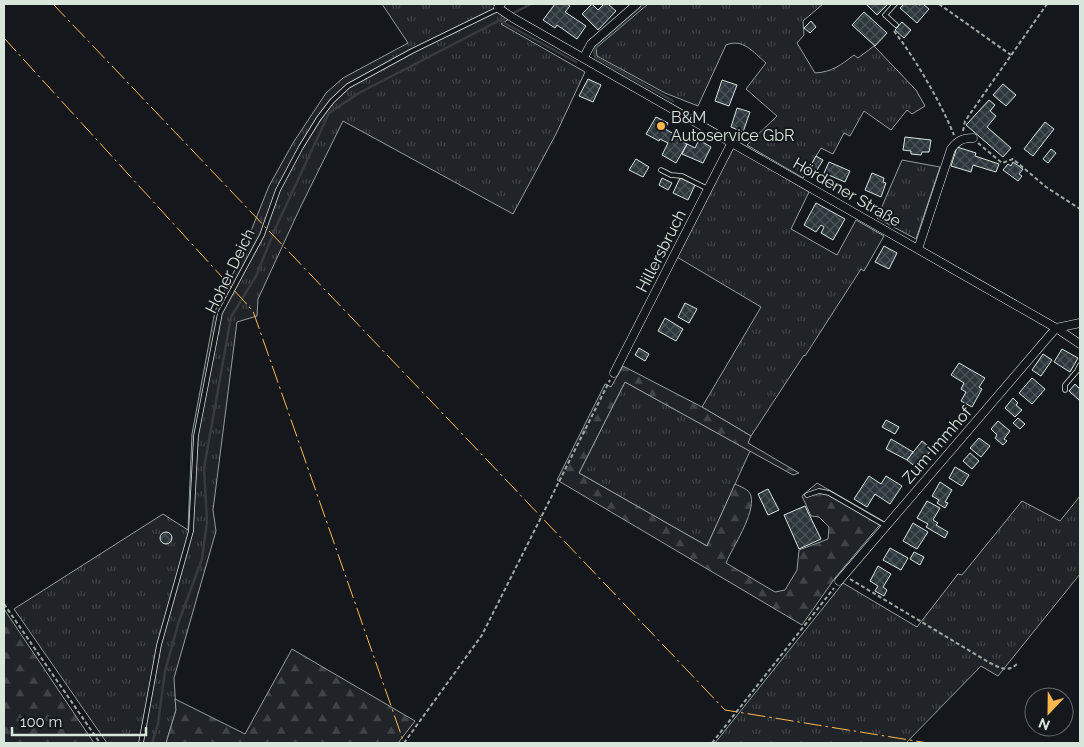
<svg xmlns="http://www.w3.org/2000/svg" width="1084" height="747" font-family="Raleway,sans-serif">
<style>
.grass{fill:url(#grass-tufts);stroke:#939e99}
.forest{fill:url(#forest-firs);stroke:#939e99}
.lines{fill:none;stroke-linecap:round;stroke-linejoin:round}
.stream{stroke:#363b3e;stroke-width:2.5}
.building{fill:url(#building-cross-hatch);stroke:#d8e6dc}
.service-casing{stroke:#d8e6dc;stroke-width:5.5}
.minor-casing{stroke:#d8e6dc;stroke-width:9}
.path{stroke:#9da8a2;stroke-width:2;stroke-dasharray:4 2.5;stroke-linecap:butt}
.service{stroke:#14181c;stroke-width:4}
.minor{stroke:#14181c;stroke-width:8}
.power{stroke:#ffb74d;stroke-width:1;stroke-dasharray:18 4 2.5 4;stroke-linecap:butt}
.poi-dot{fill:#ffb74d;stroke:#14181c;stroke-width:2}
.labels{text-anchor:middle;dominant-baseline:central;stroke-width:4;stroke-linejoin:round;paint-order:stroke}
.poi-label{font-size:16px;fill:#d8e6dc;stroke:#14181c;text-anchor:start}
.street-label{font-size:16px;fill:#d8e6dc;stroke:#14181c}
</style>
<defs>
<pattern id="grass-tufts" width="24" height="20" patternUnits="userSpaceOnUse" patternTransform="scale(1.25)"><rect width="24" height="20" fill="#202428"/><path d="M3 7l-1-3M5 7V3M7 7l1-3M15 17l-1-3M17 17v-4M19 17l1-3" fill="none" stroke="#404447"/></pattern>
<pattern id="forest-firs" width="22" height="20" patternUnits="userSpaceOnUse" patternTransform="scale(1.25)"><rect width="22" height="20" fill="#202428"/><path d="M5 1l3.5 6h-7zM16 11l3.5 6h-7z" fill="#404447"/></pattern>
<pattern id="building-cross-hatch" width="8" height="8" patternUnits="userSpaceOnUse" patternTransform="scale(1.25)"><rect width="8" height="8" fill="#2c363c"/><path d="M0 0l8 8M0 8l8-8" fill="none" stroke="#4a5358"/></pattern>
</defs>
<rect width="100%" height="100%" fill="#14181c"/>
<!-- grass -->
<path class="grass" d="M 382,4 L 494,4 L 494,6 L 509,19 L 501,24 L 585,72 L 556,134 L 513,214 L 343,121 L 300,208 L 258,299 L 257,316 L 237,322 L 213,510 L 216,531 L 174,678 L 176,710 L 166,743 L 107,743 L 14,609 L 163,514 L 188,530 L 192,434 L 215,311 L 239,261 L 269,186 L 293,143 L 326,93 L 343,78 L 408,43 Z
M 648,4 L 823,4 L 803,21 L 804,35 L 797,43 L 815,73 C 832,72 841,65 854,55 L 858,58 L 874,46 L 916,90 L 925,106 L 912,114 L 907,110 L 891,130 L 864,111 L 850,136 L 844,133 L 833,154 L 821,148 L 803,178 L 747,145 L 777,116 L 746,89 L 766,63 C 753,52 743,38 726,45 L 698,106 L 665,93 L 597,56 L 596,48 Z
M 734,147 L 809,192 L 791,229 L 837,255 L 856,220 L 884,236 L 864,271 L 861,269 L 805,356 L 804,355 L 751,436 L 702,407 L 761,307 L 677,257 L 714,183 Z
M 902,160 L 940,167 L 916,239 L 877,218 Z
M 625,382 L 750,451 L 707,546 L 579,473 Z
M 1080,496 L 1080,574 L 998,676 L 981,666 L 906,743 L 715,743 L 843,583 L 917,627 L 958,574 L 962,575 L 1022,501 L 1060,521 Z"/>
<!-- forest -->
<path class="forest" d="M 623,366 L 702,407 L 751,436 L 748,443 L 799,473 L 793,475 L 625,382 L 579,473 L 707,546 L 735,484 C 741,487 749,489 751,496 C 755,515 733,546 726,563 L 775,592 L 785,590 L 797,570 L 799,550 L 828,539 L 829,527 L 819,517 L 811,516 L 802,496 L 817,483 L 883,521 L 835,578 L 802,625 L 557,480 L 605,384 L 611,387 Z
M 4,609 L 94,743 L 4,743 Z
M 292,649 L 415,721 L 398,743 L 166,743 L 176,710 L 175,699 L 245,734 Z"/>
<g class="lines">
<!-- stream -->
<path class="stream" d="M 644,4 L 596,46 L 594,51 L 595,57 L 673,101
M 499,20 L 576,62
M 152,743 L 158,724 L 165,671 L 179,621 L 202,559 L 207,522 L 204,468 L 231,317 L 256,276 L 276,227 L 329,113 L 359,93 L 531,4"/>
</g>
<!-- building -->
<path class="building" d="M 555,4 L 567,4 L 570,6 L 565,12 L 586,26 L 577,39 L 557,25 L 555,28 L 543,20 Z
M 592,4 L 598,10 L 604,4 L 608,4 L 616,11 L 598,30 L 582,14 Z
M 866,4 L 888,4 L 877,15 Z
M 904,4 L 918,4 L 919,5 L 923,4 L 929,9 L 917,23 L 900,8 Z
M 864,12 L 887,33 L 875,46 L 852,25 Z
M 811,21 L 816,27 L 810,33 L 804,28 Z
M 902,22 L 911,30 L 904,38 L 895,30 Z
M 588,79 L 601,85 L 593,102 L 579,96 Z
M 722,80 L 737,85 L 729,106 L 715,101 Z
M 1003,84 L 1016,95 L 1006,106 L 993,95 Z
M 989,100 L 995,105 L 990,111 L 996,116 L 987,127 L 1011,148 L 1003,157 L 966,125 Z
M 737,108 L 750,112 L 743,132 L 731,127 Z
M 656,117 L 668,123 L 665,129 L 674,134 L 672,136 L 687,144 L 676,163 L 662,155 L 668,143 L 660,139 L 659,141 L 646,134 Z
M 1045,122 L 1054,129 L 1033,156 L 1024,149 Z
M 905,137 L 931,140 L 929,152 L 922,152 L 921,155 L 911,154 L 911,151 L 903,150 Z
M 699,140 L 711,147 L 703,163 L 682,154 L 687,144 L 695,148 Z
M 957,147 L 976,153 L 975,156 L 999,164 L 996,172 L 973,165 L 971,172 L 951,166 Z
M 1051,149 L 1056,153 L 1048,163 L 1043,159 Z
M 816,156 L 823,160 L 814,175 L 808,171 Z
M 636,159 L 649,167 L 643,177 L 629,170 Z
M 829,162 L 850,171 L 845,182 L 824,173 Z
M 1013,162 L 1023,169 L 1019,174 L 1022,176 L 1018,181 L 1003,170 L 1008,164 L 1011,166 Z
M 872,173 L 884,178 L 883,182 L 886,183 L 881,197 L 865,190 Z
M 662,178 L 672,183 L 668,190 L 659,185 Z
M 680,178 L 695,185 L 688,200 L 673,193 Z
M 816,203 L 845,219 L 833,240 L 821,233 L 824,227 L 821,225 L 816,232 L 804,225 Z
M 884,246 L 897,253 L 889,269 L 875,262 Z
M 685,303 L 697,309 L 689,323 L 678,317 Z
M 665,318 L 683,329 L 676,341 L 658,331 Z
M 639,348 L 649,354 L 645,361 L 635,355 Z
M 1062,349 L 1078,358 L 1070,372 L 1054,362 Z
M 1043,354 L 1052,360 L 1041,376 L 1032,370 Z
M 959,363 L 985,378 L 979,387 L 982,389 L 972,407 L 961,401 L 966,392 L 961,389 L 964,383 L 951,375 Z
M 1032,378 L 1045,389 L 1032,404 L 1019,393 Z
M 1075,384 L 1080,389 L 1080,401 L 1069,391 Z
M 1013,398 L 1018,403 L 1016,405 L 1022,410 L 1015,417 L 1005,408 Z
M 1018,418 L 1025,424 L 1020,429 L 1013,423 Z
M 886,420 L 899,427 L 895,434 L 882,427 Z
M 998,421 L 1010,431 L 1004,439 L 1007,441 L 1003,445 L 995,438 L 997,435 L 991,429 Z
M 979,438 L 990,446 L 981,457 L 970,448 Z
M 891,439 L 913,452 L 907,460 L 886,449 Z
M 922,441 L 932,449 L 917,468 L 907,460 Z
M 970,453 L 979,461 L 972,469 L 963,461 Z
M 955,467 L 969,475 L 962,486 L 949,478 Z
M 869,476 L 881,484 L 886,476 L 902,486 L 890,504 L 875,494 L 867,507 L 854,499 Z
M 940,482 L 952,490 L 945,502 L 948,503 L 945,508 L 937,503 L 939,500 L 932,496 Z
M 768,489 L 779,510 L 768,515 L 758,494 Z
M 927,501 L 940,508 L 933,520 L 938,523 L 936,525 L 948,532 L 945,538 L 926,527 L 928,524 L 917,518 Z
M 805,506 L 821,539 L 799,549 L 784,515 Z
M 913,523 L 928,532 L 917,549 L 903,541 Z
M160 538a6 6 0 1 1 12 0a6 6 0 1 1-12 0Z
M 890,548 L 908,558 L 901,570 L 883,560 Z
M 914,552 L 924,557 L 920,565 L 910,559 Z
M 878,566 L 891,574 L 883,587 L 887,590 L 884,596 L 875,591 L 878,586 L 870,581 Z"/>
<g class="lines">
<!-- service casing -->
<g class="service-casing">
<path id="service" d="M 895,4 L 885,15 L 896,25
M 661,170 L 671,175 L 682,176 L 708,189
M 1065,390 L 1065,385 L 1077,371 L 1080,365
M 807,495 L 819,491 L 829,493 L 886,526
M 141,743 L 159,645 L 191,531 L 196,436 L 220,313 L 262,235 L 278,190 L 301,147 L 319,118 L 332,101 L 348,86 L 412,51 L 498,9"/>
</g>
<!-- minor casing -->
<g class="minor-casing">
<path id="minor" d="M 501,4 L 498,8 L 513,18 L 1056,328 L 1080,323
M 584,57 L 591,44 L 637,4
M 918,249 L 951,149 C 957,141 962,138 973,138
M 614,373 L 732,142
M 839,581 L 1056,328 L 1080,344"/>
</g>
<!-- path -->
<path class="path" d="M 939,4 L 1011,55
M 894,31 C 915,58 941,103 954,135
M 963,131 L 965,121 L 1047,4
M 978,143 L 1002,163 L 1013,159 L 1046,187 L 1080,209
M 850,579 L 990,663 C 1001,668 1008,673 1018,663
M 4,604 L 100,743
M 404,743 L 482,635 L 610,380
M 712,743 L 834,588"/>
<!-- service -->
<use href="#service" class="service"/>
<!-- minor -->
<use href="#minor" class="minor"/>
<!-- power -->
<path class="power" d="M 53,4 L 725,710 L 928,743
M 4,38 L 253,311 L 404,743"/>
</g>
<!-- markers -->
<circle class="poi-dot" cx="661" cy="126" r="5"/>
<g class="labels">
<!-- poi labels -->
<g class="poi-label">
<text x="671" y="117">B&amp;M<tspan x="671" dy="18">Autoservice GbR</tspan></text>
</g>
<!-- street labels -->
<g class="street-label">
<text transform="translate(847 192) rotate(30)">Hördener Straße</text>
<text transform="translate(661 251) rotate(-63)">Hillersbruch</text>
<text transform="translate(230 271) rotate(-64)">Hoher Deich</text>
<text transform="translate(937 445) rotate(-49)">Zum Immhof</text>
</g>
</g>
<!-- border -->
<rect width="1084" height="747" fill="none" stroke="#d8e6dc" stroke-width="10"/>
<!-- north arrow -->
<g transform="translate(1049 712) rotate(202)"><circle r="24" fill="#14181c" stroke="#626a69"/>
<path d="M0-4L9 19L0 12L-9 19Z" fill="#ffb74d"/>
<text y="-8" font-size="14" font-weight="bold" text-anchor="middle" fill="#d8e6dc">N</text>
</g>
<!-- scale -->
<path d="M12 727v8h134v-8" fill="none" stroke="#d8e6dc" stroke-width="2.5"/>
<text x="20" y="727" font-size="15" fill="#d8e6dc" stroke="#14181c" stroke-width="4" paint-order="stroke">100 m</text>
</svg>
